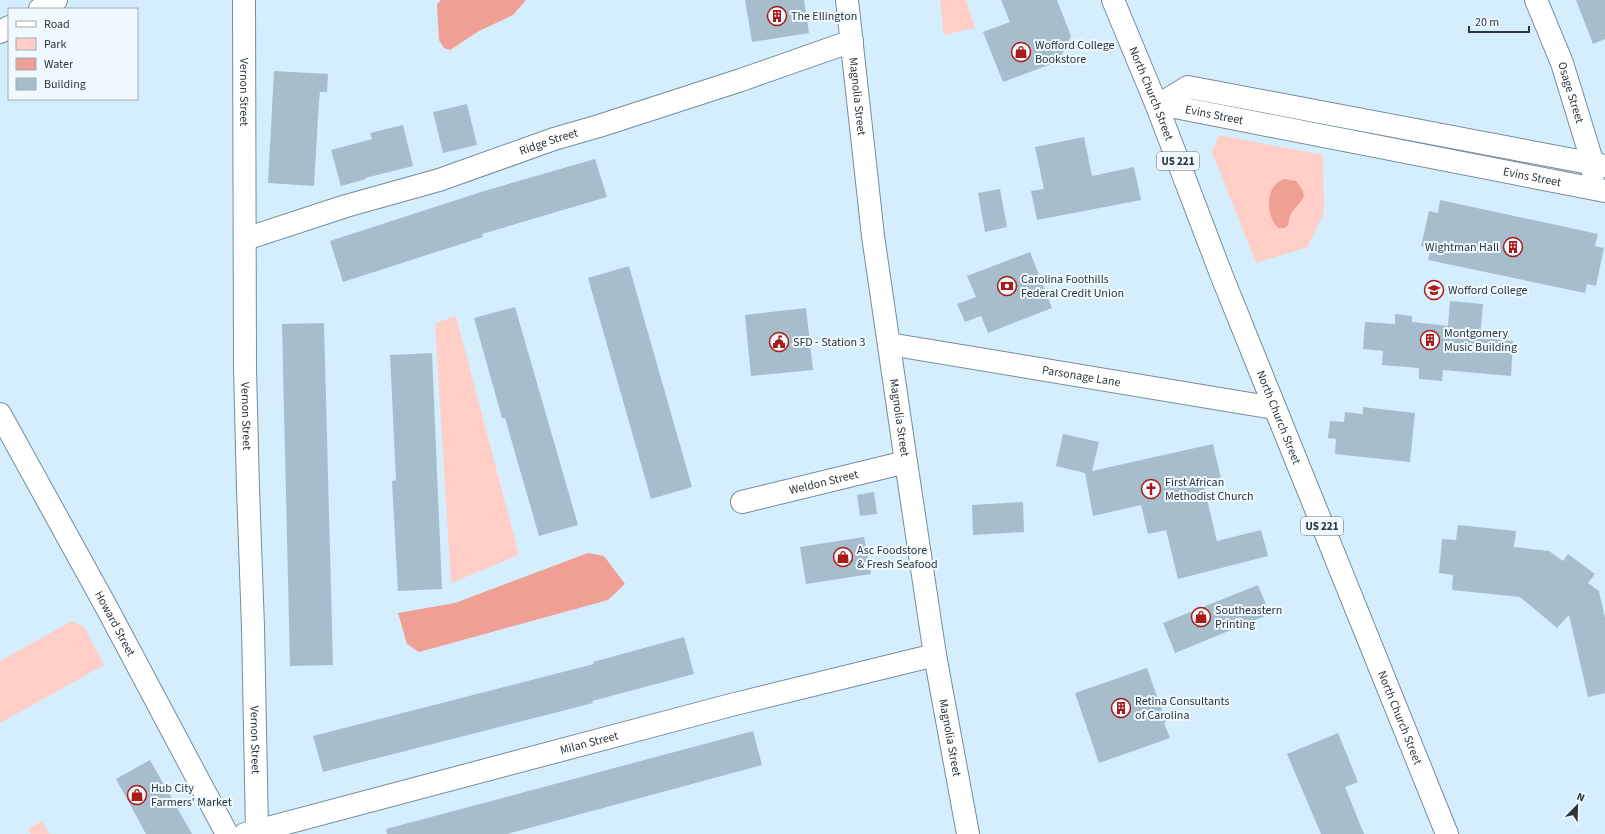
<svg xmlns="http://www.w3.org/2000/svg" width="1605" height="834" font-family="'Source Sans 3',sans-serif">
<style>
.green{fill:#ffcfc7}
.water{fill:#f09f94}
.building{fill:#a6becc}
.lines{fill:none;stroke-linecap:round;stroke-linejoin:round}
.minor-casing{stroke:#758c99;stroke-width:24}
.major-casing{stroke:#758c99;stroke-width:24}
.minor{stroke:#fff;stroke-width:22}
.major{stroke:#fff;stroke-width:22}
.labels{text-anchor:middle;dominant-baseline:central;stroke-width:4;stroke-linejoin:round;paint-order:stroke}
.shield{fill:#eff9ff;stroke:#667076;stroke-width:1}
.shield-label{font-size:11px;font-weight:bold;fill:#2c363c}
.poi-label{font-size:12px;fill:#2c363c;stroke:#eff9ff;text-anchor:start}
.street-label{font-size:12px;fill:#2c363c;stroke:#eff9ff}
</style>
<rect width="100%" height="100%" fill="#d5eefd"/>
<!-- green -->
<path class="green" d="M 940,0 L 966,0 L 975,28 L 944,35 Z
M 1219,135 L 1323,155 L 1324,212 L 1308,247 L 1256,263 L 1212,152 Z
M 456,316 L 519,555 L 451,583 L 435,323 Z
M 72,621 L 84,627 L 104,665 L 0,723 L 0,661 Z
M 42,821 L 49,834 L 31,834 L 28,829 Z"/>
<!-- water -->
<path class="water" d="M 441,0 L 526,0 L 513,15 L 479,31 L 450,50 L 444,48 L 439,40 L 437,4 Z
M 1284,179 L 1296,181 C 1312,200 1299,200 1291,214 C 1287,221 1292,230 1278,228 C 1265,214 1265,186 1284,179 Z
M 588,553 L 604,556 L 625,584 L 608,600 L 419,652 L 407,644 L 398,613 L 455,603 Z"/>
<!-- building -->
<path class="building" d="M 745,0 L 804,0 L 809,33 L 752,42 Z
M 1001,0 L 1057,0 L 1071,36 L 1059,61 L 1003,82 L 983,32 L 1010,22 Z
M 1576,0 L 1605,0 L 1605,39 L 1593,44 Z
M 274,71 L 328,74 L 327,92 L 320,92 L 319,101 L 314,186 L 268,183 Z
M 467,104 L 477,145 L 443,153 L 433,112 Z
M 403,125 L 413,166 L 365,178 L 366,179 L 341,186 L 331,150 L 372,139 L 370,133 Z
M 1084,137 L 1092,176 L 1134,167 L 1141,200 L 1037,220 L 1031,191 L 1044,189 L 1035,147 Z
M 595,159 L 607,197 L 482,234 L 483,237 L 343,282 L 330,241 L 484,191 Z
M 1000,189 L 1007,227 L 985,232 L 978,193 Z
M 1440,200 L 1598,234 L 1595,246 L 1604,248 L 1596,286 L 1587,284 L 1585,293 L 1428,260 L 1431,248 L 1421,246 L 1429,211 L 1438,213 Z
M 1030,252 L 1052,308 L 988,333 L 981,316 L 965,322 L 957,304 L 976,297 L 967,276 Z
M 629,266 L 692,487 L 651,499 L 588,278 Z
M 1450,301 L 1483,304 L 1480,338 L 1513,341 L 1511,376 L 1443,370 L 1442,381 L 1419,379 L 1419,368 L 1382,365 L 1383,351 L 1363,349 L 1365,322 L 1395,324 L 1395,314 L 1412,316 L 1412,322 L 1448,326 Z
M 515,307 L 578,525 L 539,536 L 505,418 L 502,418 L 474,318 Z
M 806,308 L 813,370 L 751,376 L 745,315 Z
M 324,323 L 333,665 L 290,666 L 282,324 Z
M 432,353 L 442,589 L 398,591 L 392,481 L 396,480 L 390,355 Z
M 1363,407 L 1415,413 L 1410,462 L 1335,454 L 1336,439 L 1328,438 L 1330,421 L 1344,422 L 1345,412 L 1363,414 Z
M 1063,434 L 1099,442 L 1092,471 L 1213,444 L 1222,483 L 1204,487 L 1217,541 L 1261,530 L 1268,556 L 1178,579 L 1166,530 L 1148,534 L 1141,505 L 1093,516 L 1085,473 L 1056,466 Z
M 874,492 L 877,514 L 860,516 L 857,495 Z
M 1023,502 L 1024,532 L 973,535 L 972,505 Z
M 1458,525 L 1516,531 L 1514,547 L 1549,551 L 1563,561 L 1568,554 L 1595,574 L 1588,583 L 1599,591 L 1605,618 L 1605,693 L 1588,697 L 1569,615 L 1557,628 L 1520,597 L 1452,590 L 1453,575 L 1439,573 L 1442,539 L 1456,540 Z
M 864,537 L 871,574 L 806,584 L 800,547 Z
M 1258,585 L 1270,614 L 1175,653 L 1163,623 Z
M 684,637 L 694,674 L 592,701 L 593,703 L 323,772 L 313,736 L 594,664 L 593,662 Z
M 1147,668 L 1166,722 L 1164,723 L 1170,738 L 1099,763 L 1075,693 Z
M 753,731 L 762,765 L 507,834 L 387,834 L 386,829 Z
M 1338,733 L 1358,782 L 1345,787 L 1364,834 L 1321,834 L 1287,754 Z
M 150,760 L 192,834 L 146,834 L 116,779 Z"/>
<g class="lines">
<!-- minor casing -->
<g class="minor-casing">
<g id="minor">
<path id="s1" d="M 244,0 L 245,368 L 248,489 L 253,627 L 257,831"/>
<path id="s2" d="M 847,0 L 873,236 L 906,462 L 935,655 L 968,834"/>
<path id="s3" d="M 1536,0 L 1562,63 L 1593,164 L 1593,176"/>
<path d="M 40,9 L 56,0"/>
<path d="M 0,32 L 9,27"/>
<path d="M 1157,106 L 1188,87 L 1605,166"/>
<path id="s4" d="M 1157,106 L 1175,107 L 1605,191"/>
<path id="s5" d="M 245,239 L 346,206 L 439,180 L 554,139 L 599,126 L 741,80 L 852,41"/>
<path id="s6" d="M 889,344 L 1274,408"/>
<path id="s7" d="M 0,414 L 108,610 L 227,834"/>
<path id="s8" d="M 742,502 L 906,462"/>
<path id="s9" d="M 245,834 L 731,705 L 935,655"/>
</g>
</g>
<!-- major casing -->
<g class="major-casing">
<g id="major">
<path id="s10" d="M 1113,0 L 1157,106 L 1221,274 L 1447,834"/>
</g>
</g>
<!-- minor -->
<use href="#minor" class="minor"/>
<!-- major -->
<use href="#major" class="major"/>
</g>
<!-- icons -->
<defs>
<g id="building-ring" transform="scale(1)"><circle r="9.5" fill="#eff9ff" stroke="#ab1a15" stroke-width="1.5"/><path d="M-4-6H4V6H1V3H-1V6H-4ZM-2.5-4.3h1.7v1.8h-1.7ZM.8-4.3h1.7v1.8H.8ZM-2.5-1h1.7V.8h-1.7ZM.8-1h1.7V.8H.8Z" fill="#ab1a15"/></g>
<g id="shop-ring" transform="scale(1)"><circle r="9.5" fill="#eff9ff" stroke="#ab1a15" stroke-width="1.5"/><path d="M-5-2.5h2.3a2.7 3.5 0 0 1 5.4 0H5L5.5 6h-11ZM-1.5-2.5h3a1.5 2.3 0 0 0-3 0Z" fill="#ab1a15"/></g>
<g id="bank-ring" transform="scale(1)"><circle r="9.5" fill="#eff9ff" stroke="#ab1a15" stroke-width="1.5"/><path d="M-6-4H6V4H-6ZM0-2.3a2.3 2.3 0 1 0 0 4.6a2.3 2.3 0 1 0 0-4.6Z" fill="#ab1a15"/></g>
<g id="university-ring" transform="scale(1)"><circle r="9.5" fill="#eff9ff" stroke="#ab1a15" stroke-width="1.5"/><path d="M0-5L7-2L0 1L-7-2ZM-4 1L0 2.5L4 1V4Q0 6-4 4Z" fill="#ab1a15"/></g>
<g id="civic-ring" transform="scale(1)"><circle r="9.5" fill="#eff9ff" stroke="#ab1a15" stroke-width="1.5"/><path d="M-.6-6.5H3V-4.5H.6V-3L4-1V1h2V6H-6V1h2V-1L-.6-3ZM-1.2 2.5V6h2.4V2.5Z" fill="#ab1a15"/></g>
<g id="church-ring" transform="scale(1)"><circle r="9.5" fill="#eff9ff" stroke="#ab1a15" stroke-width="1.5"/><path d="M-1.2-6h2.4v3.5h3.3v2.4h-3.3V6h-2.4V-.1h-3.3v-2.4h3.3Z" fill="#ab1a15"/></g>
</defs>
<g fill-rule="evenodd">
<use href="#building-ring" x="777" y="16"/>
<use href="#shop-ring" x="1021" y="52"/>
<use href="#building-ring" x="1513" y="247"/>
<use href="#bank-ring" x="1007" y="286"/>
<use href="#university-ring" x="1434" y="290"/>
<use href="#building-ring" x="1430" y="340"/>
<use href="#civic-ring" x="779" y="342"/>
<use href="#church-ring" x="1151" y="489"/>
<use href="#shop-ring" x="843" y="557"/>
<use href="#shop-ring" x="1201" y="617"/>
<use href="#building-ring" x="1121" y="708"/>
<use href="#shop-ring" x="137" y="795"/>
</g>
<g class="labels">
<!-- shield labels -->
<g class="shield">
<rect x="1157" y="152" width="42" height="18" rx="3"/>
<rect x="1301" y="517" width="42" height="18" rx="3"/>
</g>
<g class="shield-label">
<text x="1178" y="161">US 221</text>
<text x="1322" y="526">US 221</text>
</g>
<!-- poi labels -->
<g class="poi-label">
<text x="791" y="16">The Ellington</text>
<text x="1035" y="45">Wofford College<tspan x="1035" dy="14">Bookstore</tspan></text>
<text x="1499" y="247" text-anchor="end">Wightman Hall</text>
<text x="1021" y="279">Carolina Foothills<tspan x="1021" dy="14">Federal Credit Union</tspan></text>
<text x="1448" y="290">Wofford College</text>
<text x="1444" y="333">Montgomery<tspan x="1444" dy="14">Music Building</tspan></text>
<text x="793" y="342">SFD - Station 3</text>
<text x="1165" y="482">First African<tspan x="1165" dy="14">Methodist Church</tspan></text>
<text x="857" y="550">Asc Foodstore<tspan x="857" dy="14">&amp; Fresh Seafood</tspan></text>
<text x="1215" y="610">Southeastern<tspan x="1215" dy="14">Printing</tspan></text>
<text x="1135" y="701">Retina Consultants<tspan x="1135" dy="14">of Carolina</tspan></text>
<text x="151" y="788">Hub City<tspan x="151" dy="14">Farmers' Market</tspan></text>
</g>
<!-- street labels -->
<g class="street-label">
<text stroke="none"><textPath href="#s1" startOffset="92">Vernon Street</textPath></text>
<text stroke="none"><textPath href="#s3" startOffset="99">Osage Street</textPath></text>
<text stroke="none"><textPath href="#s10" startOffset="101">North Church Street</textPath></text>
<text stroke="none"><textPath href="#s2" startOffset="97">Magnolia Street</textPath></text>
<text stroke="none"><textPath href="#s4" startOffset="58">Evins Street</textPath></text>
<text stroke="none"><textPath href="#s5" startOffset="319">Ridge Street</textPath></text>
<text stroke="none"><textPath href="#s4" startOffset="382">Evins Street</textPath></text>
<text stroke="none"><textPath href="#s6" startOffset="195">Parsonage Lane</textPath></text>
<text stroke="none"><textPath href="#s1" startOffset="416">Vernon Street</textPath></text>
<text stroke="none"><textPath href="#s2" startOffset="421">Magnolia Street</textPath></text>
<text stroke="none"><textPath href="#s10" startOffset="449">North Church Street</textPath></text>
<text stroke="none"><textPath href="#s8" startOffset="84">Weldon Street</textPath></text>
<text stroke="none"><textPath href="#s7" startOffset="239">Howard Street</textPath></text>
<text stroke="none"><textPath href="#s10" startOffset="773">North Church Street</textPath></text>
<text stroke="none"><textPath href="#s2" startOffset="745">Magnolia Street</textPath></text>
<text stroke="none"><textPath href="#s1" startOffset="740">Vernon Street</textPath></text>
<text stroke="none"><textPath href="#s9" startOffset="356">Milan Street</textPath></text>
</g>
</g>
<!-- legend -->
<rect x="8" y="8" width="130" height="92" fill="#eff9ff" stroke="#a1abb1"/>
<rect x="16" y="21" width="20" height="6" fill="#ffffff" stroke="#a1abb1"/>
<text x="44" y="28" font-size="12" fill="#2c363c">Road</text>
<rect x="16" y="38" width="20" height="12" fill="#ffcfc7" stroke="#a1abb1"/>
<text x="44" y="48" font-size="12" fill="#2c363c">Park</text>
<rect x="16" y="58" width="20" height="12" fill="#f09f94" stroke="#a1abb1"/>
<text x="44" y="68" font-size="12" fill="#2c363c">Water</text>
<rect x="16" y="78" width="20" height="12" fill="#a6becc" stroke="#a1abb1"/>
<text x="44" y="88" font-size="12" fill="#2c363c">Building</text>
<!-- north arrow -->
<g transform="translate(1577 806) rotate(23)" stroke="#eff9ff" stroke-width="3" paint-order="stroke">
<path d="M0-3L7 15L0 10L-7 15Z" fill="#2c363c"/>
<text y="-6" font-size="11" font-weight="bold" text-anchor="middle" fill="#2c363c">N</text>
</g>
<!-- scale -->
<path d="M1469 26v6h60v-6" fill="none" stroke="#2c363c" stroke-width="2"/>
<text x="1475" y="26" font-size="12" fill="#2c363c" stroke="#eff9ff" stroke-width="3" paint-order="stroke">20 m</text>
</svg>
